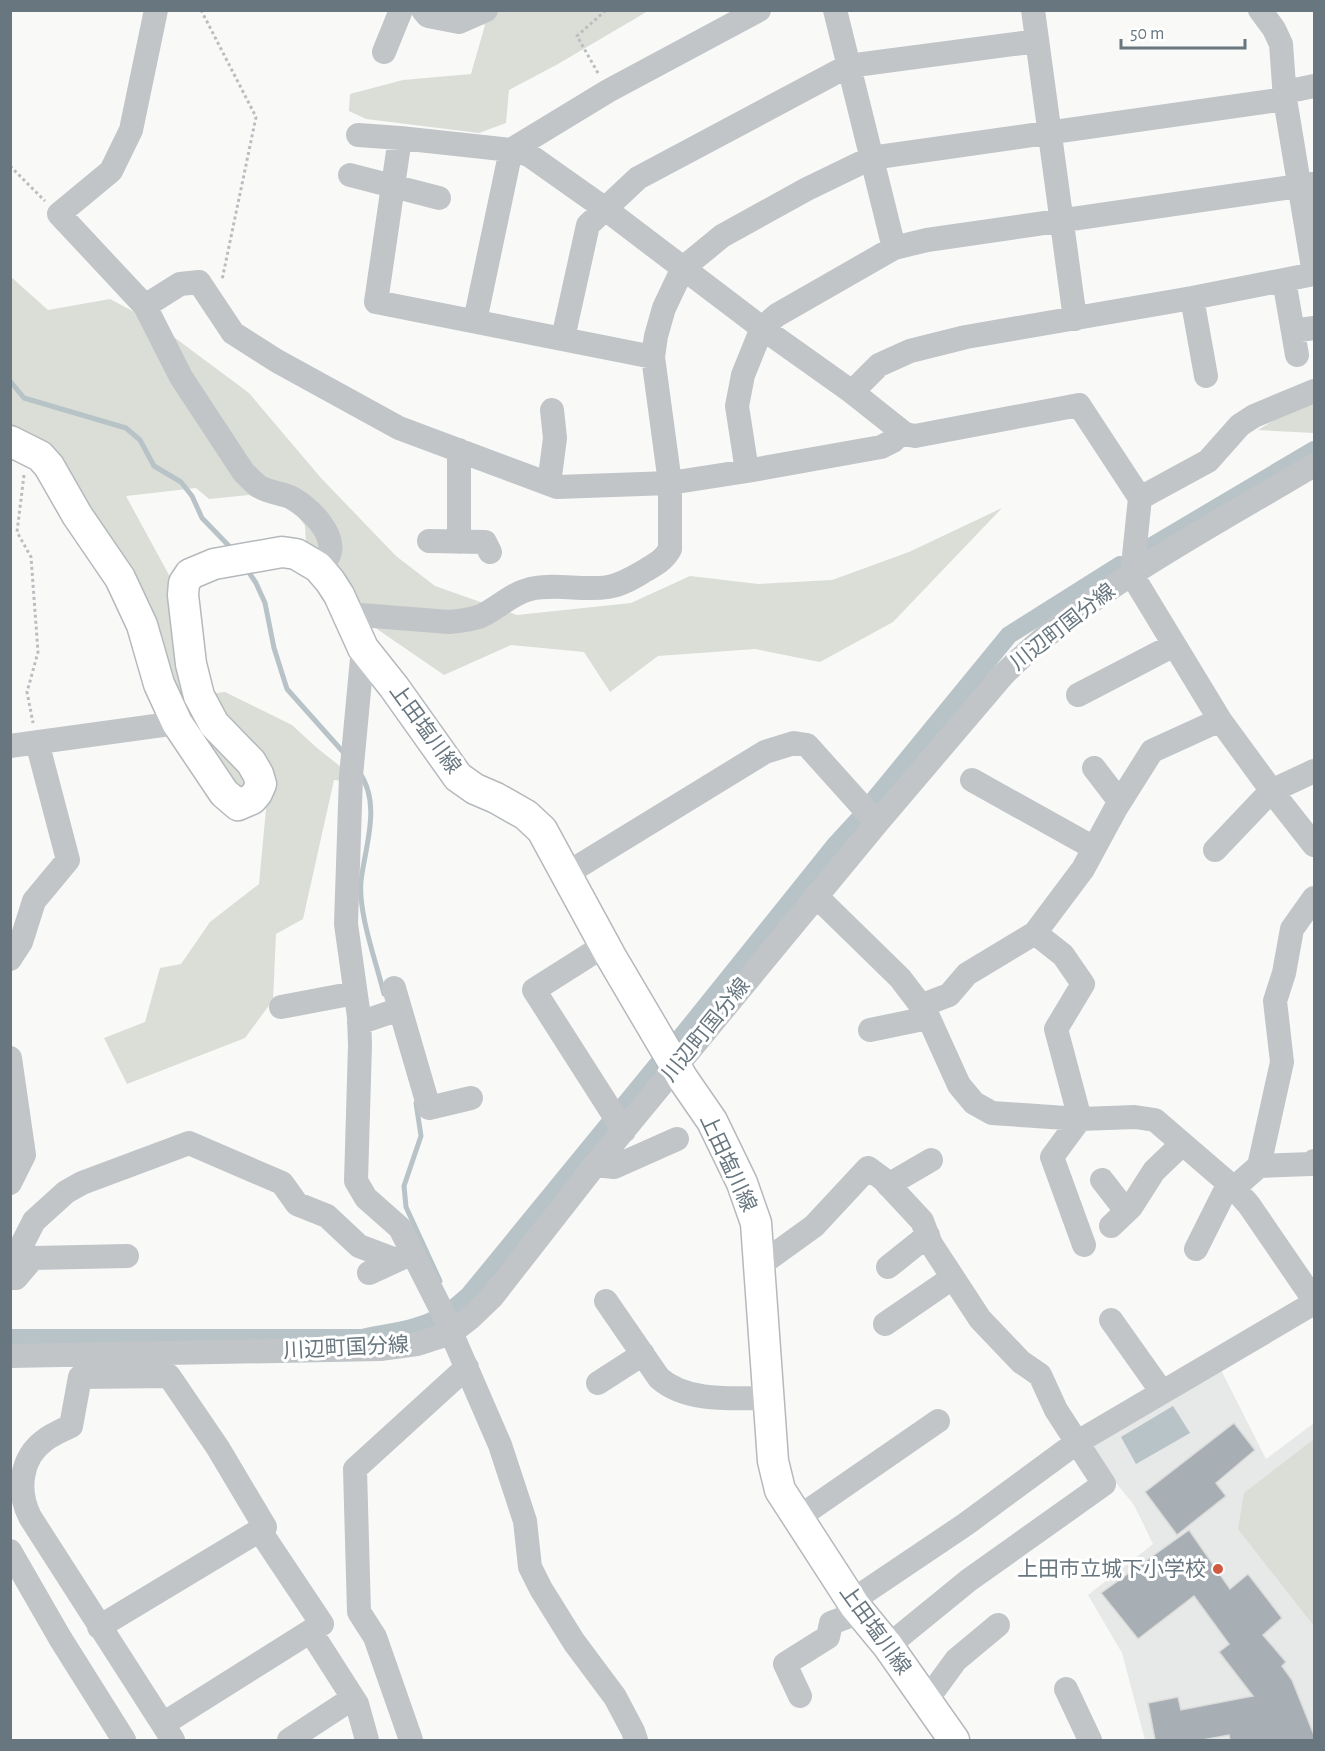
<svg xmlns="http://www.w3.org/2000/svg" width="1325" height="1751" font-family="'Alegreya Sans','Noto Sans JP',sans-serif">
<style>
.built{fill:#e7e8e8}
.green{fill:#daded7}
.water{fill:#b8c3c7}
.lines{fill:none;stroke-linecap:round;stroke-linejoin:round}
.stream{stroke:#b8c3c7;stroke-width:5}
.canal{stroke:#b8c3c7;stroke-width:18}
.building{fill:#a7aeb4;stroke:#dbdbda;stroke-width:1.5}
.major-casing{stroke:#b5b9bc;stroke-width:33}
.path{stroke:#bbbec0;stroke-width:3;stroke-dasharray:3 3;stroke-linecap:butt}
.minor{stroke:#c1c5c8;stroke-width:24}
.major{stroke:#fff;stroke-width:30}
.poi-dot{fill:#d05b41;stroke:#fff;stroke-width:2}
.labels{text-anchor:middle;dominant-baseline:central;stroke-width:6;stroke-linejoin:round;paint-order:stroke}
.street-label{font-size:21px;fill:#67767f;stroke:#fff}
.poi-label{font-size:21px;fill:#67767f;stroke:#fff;text-anchor:end}
</style>
<rect width="100%" height="100%" fill="#f9f9f8"/>
<!-- built -->
<path class="built" d="M 1219,1366 L 1266,1459 L 1314,1423 L 1314,1740 L 1145,1740 L 1122,1653 L 1088,1595 L 1153,1544 L 1134,1505 L 1086,1446 Z"/>
<!-- green -->
<path class="green" d="M 451,11 L 648,11 L 558,64 L 509,90 L 506,123 L 479,133 L 366,119 L 349,111 L 350,94 L 403,80 L 471,74 L 485,25 Z
M 10,276 L 48,310 L 110,299 L 155,323 L 249,393 L 321,478 L 396,556 L 435,586 L 517,615 L 631,603 L 690,576 L 758,584 L 832,580 L 909,552 L 1002,508 L 893,622 L 820,662 L 755,649 L 658,656 L 610,692 L 584,652 L 511,645 L 444,675 L 361,618 L 306,544 L 305,526 L 296,513 L 283,505 L 263,501 L 249,495 L 209,499 L 196,488 L 126,496 L 169,575 L 192,696 L 225,692 L 292,725 L 317,748 L 346,771 L 345,781 L 334,780 L 303,919 L 276,934 L 273,1000 L 245,1038 L 127,1084 L 104,1038 L 145,1022 L 160,968 L 181,964 L 210,922 L 259,884 L 266,809 L 230,789 L 213,768 L 148,624 L 11,434 Z
M 1314,398 L 1314,433 L 1258,430 L 1302,403 Z
M 1314,1439 L 1314,1626 L 1238,1529 L 1244,1493 Z"/>
<!-- water -->
<path class="water" d="M 1173,1406 L 1190,1433 L 1136,1464 L 1121,1437 Z"/>
<g class="lines">
<!-- stream -->
<path class="stream" d="M 10,381 L 24,398 L 126,428 L 140,440 L 154,466 L 181,482 L 192,496 L 202,518 L 232,549
M 246,568 L 256,583 L 265,603 L 274,648 L 287,689 L 344,753
M 359,772 C 382,804 365,846 361,881 C 358,913 376,961 384,994
M 416,1103 L 421,1136 L 404,1186 L 406,1207 L 440,1281"/>
<!-- canal -->
<path class="canal" d="M 1147,549 L 1314,450
M 873,801 L 1009,635 L 1120,565
M 681,1037 L 836,844 L 858,820
M 10,1338 L 362,1338 C 390,1332 423,1329 447,1313 C 455,1308 462,1301 469,1295 L 658,1064"/>
</g>
<!-- building -->
<path class="building" d="M 1234,1423 L 1255,1450 L 1216,1483 L 1226,1496 L 1177,1535 L 1145,1492 Z
M 1189,1530 L 1230,1589 L 1248,1574 L 1282,1618 L 1263,1635 L 1286,1662 L 1282,1666 L 1292,1680 L 1314,1735 L 1314,1740 L 1230,1740 L 1229,1735 L 1202,1740 L 1155,1740 L 1148,1703 L 1178,1697 L 1181,1710 L 1253,1696 L 1219,1652 L 1229,1644 L 1194,1596 L 1138,1639 L 1101,1593 Z"/>
<g class="lines">
<!-- major casing -->
<g class="major-casing">
<path id="major" d="M 10,441 L 40,456 L 49,466 L 77,515 L 120,578 L 142,625 L 159,684 L 177,723 L 224,793 L 238,805 L 252,799 L 257,793 L 261,784 L 258,774 L 251,762 L 214,724 L 199,696 L 191,664 L 183,595 L 184,583 L 190,574 L 214,564 L 282,552 L 296,554 L 318,567 L 330,581 L 339,595 L 363,648 L 394,687 L 458,777 L 475,789 L 496,798 L 526,815 L 542,830 L 610,955 L 683,1079 L 712,1121 L 742,1183 L 756,1223 L 773,1461 L 780,1490 L 855,1606 L 888,1646 L 954,1740"/>
</g>
<!-- path -->
<path class="path" d="M 201,10 L 256,117 L 222,280
M 598,73 L 577,36 L 606,10
M 10,166 L 45,201
M 24,475 L 17,532 L 31,557 L 38,652 L 27,692 L 33,723"/>
<!-- minor -->
<path class="minor" d="M 156,10 L 131,130 L 111,171 L 59,214 L 145,306 L 181,377 L 244,473 C 249,477 253,482 258,486 C 268,492 279,493 290,497 C 307,505 339,535 328,557 C 326,561 321,564 318,567
M 423,10 L 428,16 L 459,22 L 486,10
M 835,10 L 894,248
M 1033,10 L 1075,319
M 384,52 L 401,10
M 1285,92 L 1314,86
M 358,135 L 400,138
M 350,175 L 439,198
M 1284,280 L 1297,355
M 1192,298 L 1206,376
M 145,306 L 180,284 L 199,282 L 233,333 L 277,361 L 399,428 L 557,487 L 670,483 L 747,471 L 881,447 L 893,441 L 901,433
M 475,321 L 511,150 L 608,91 L 759,10
M 1293,331 L 1314,328
M 563,338 L 588,225 L 638,178 L 848,66 L 1037,41
M 653,357 L 376,302 L 400,138 L 511,150 L 529,155 L 604,208 L 762,328 L 852,392 L 905,434 L 915,436 L 1079,405 L 1140,498 L 1132,575 L 1220,720 L 1277,798 L 1314,845
M 852,392 L 879,365 L 910,351 L 966,337 L 1192,298 L 1314,274 L 1285,99 L 1281,44 L 1274,29 L 1260,10
M 747,471 L 737,406 L 743,375 L 762,328 L 777,315 L 894,248 L 927,240 L 1313,184
M 549,484 L 555,438 L 552,410
M 1140,498 L 1208,461 L 1240,425 L 1254,416 L 1314,391
M 429,541 L 485,542 L 490,552
M 459,542 L 459,450
M 348,614 L 449,622 C 460,621 471,620 481,616 C 498,608 511,594 530,589 C 556,583 582,591 608,587 C 622,585 634,577 646,570 C 656,564 664,560 670,549 L 670,483 L 653,357 L 656,336 L 664,308 L 683,268 L 722,236 L 807,189 L 871,158 L 1285,99
M 363,648 L 351,776 L 346,924 L 359,1017 L 360,1045 L 356,1181 L 366,1198 L 400,1228 L 441,1309 L 500,1445 L 525,1521 L 530,1567 L 541,1589 L 574,1642 L 615,1697 L 633,1731 L 636,1740
M 1078,695 L 1174,645
M 1220,720 L 1152,751 L 1116,808 L 1083,869 L 1035,933 L 1063,955 L 1083,984 L 1056,1029 L 1080,1119 L 1135,1117 L 1155,1120 L 1234,1188 L 1249,1205 L 1314,1300
M 10,746 L 177,723
M 1094,768 L 1120,802
M 972,780 L 1094,848
M 1215,850 L 1271,791 L 1314,771
M 566,874 L 765,752 L 794,743 L 807,745 L 877,823
M 816,896 L 900,978 L 926,1012 L 959,1085 L 974,1103 L 992,1113 L 1080,1119
M 605,945 L 534,990 L 624,1131
M 10,959 L 21,942 L 34,901 L 68,860 L 37,742
M 394,988 L 429,1108 L 471,1098
M 920,1006 L 949,995 L 967,974 L 1035,933
M 281,1007 L 355,993
M 359,1023 L 400,1009
M 870,1030 L 928,1018
M 10,1058 L 24,1155 L 10,1183
M 1080,1119 L 1052,1157 L 1084,1245
M 595,1165 L 614,1167 L 677,1139
M 1259,1166 L 1282,1062 L 1275,1001 L 1284,973 L 1292,929 L 1314,898
M 1102,1180 L 1126,1211
M 888,1185 L 931,1160
M 1111,1226 L 1131,1207 L 1154,1171 L 1182,1144
M 1196,1249 L 1224,1193 L 1234,1188 L 1259,1166 L 1311,1164 L 1314,1161
M 760,1265 L 814,1226 L 868,1168 L 883,1179 L 922,1221 L 931,1244 L 980,1319 L 1021,1362 L 1040,1375 L 1056,1410 L 1104,1484 L 969,1580 L 888,1646
M 888,1267 L 928,1235
M 10,1268 L 34,1221 L 66,1192 L 82,1183 L 189,1143 L 282,1183 L 297,1204 L 327,1216 L 359,1246 L 396,1260
M 369,1273 L 404,1257
M 12,1278 L 16,1278 L 33,1258 L 127,1256
M 606,1301 L 659,1378 C 687,1403 734,1398 769,1398
M 1111,1320 L 1162,1392
M 885,1324 L 952,1278
M 10,1356 L 380,1349 L 417,1344 L 451,1333 L 470,1318 L 492,1297 L 595,1165 L 877,823 L 1003,675 C 1088,590 1211,527 1314,465
M 598,1383 L 643,1354
M 799,1517 L 938,1421
M 10,1551 L 60,1638 L 124,1740
M 99,1627 L 265,1527 L 218,1448 L 169,1376 L 80,1377 L 71,1426 C 63,1430 53,1434 45,1440 C 20,1458 17,1491 30,1517 L 173,1740
M 311,1632 L 357,1704 L 367,1740
M 1066,1689 L 1090,1740
M 800,1696 L 785,1664 L 828,1637 L 831,1623 L 847,1617 L 862,1594 L 966,1524 L 1076,1443 L 1314,1303
M 926,1701 L 956,1660 L 998,1625
M 163,1724 L 322,1624 L 260,1531
M 289,1740 L 353,1698
M 411,1740 L 375,1637 L 359,1612 L 355,1469 L 467,1367"/>
<!-- major -->
<use href="#major" class="major"/>
</g>
<!-- markers -->
<circle class="poi-dot" cx="1218" cy="1569" r="6"/>
<g class="labels">
<!-- street labels -->
<g class="street-label">
<text transform="translate(1063 627) rotate(-38)">川辺町国分線</text>
<text transform="translate(425 729) rotate(54)">上田塩川線</text>
<text transform="translate(706 1030) rotate(-51)">川辺町国分線</text>
<text transform="translate(728 1163) rotate(65)">上田塩川線</text>
<text transform="translate(346 1348) rotate(-3)">川辺町国分線</text>
<text transform="translate(875 1630) rotate(54)">上田塩川線</text>
</g>
<!-- poi labels -->
<g class="poi-label">
<text x="1206" y="1569">上田市立城下小学校</text>
</g>
</g>
<!-- border -->
<rect width="1325" height="1751" fill="none" stroke="#67767f" stroke-width="24"/>
<!-- scale -->
<path d="M1121 39v9h124v-9" fill="none" stroke="#67767f" stroke-width="3"/>
<text x="1130" y="39" font-size="18" fill="#67767f" stroke="#ffffff" stroke-width="4.5" paint-order="stroke">50 m</text>
</svg>
